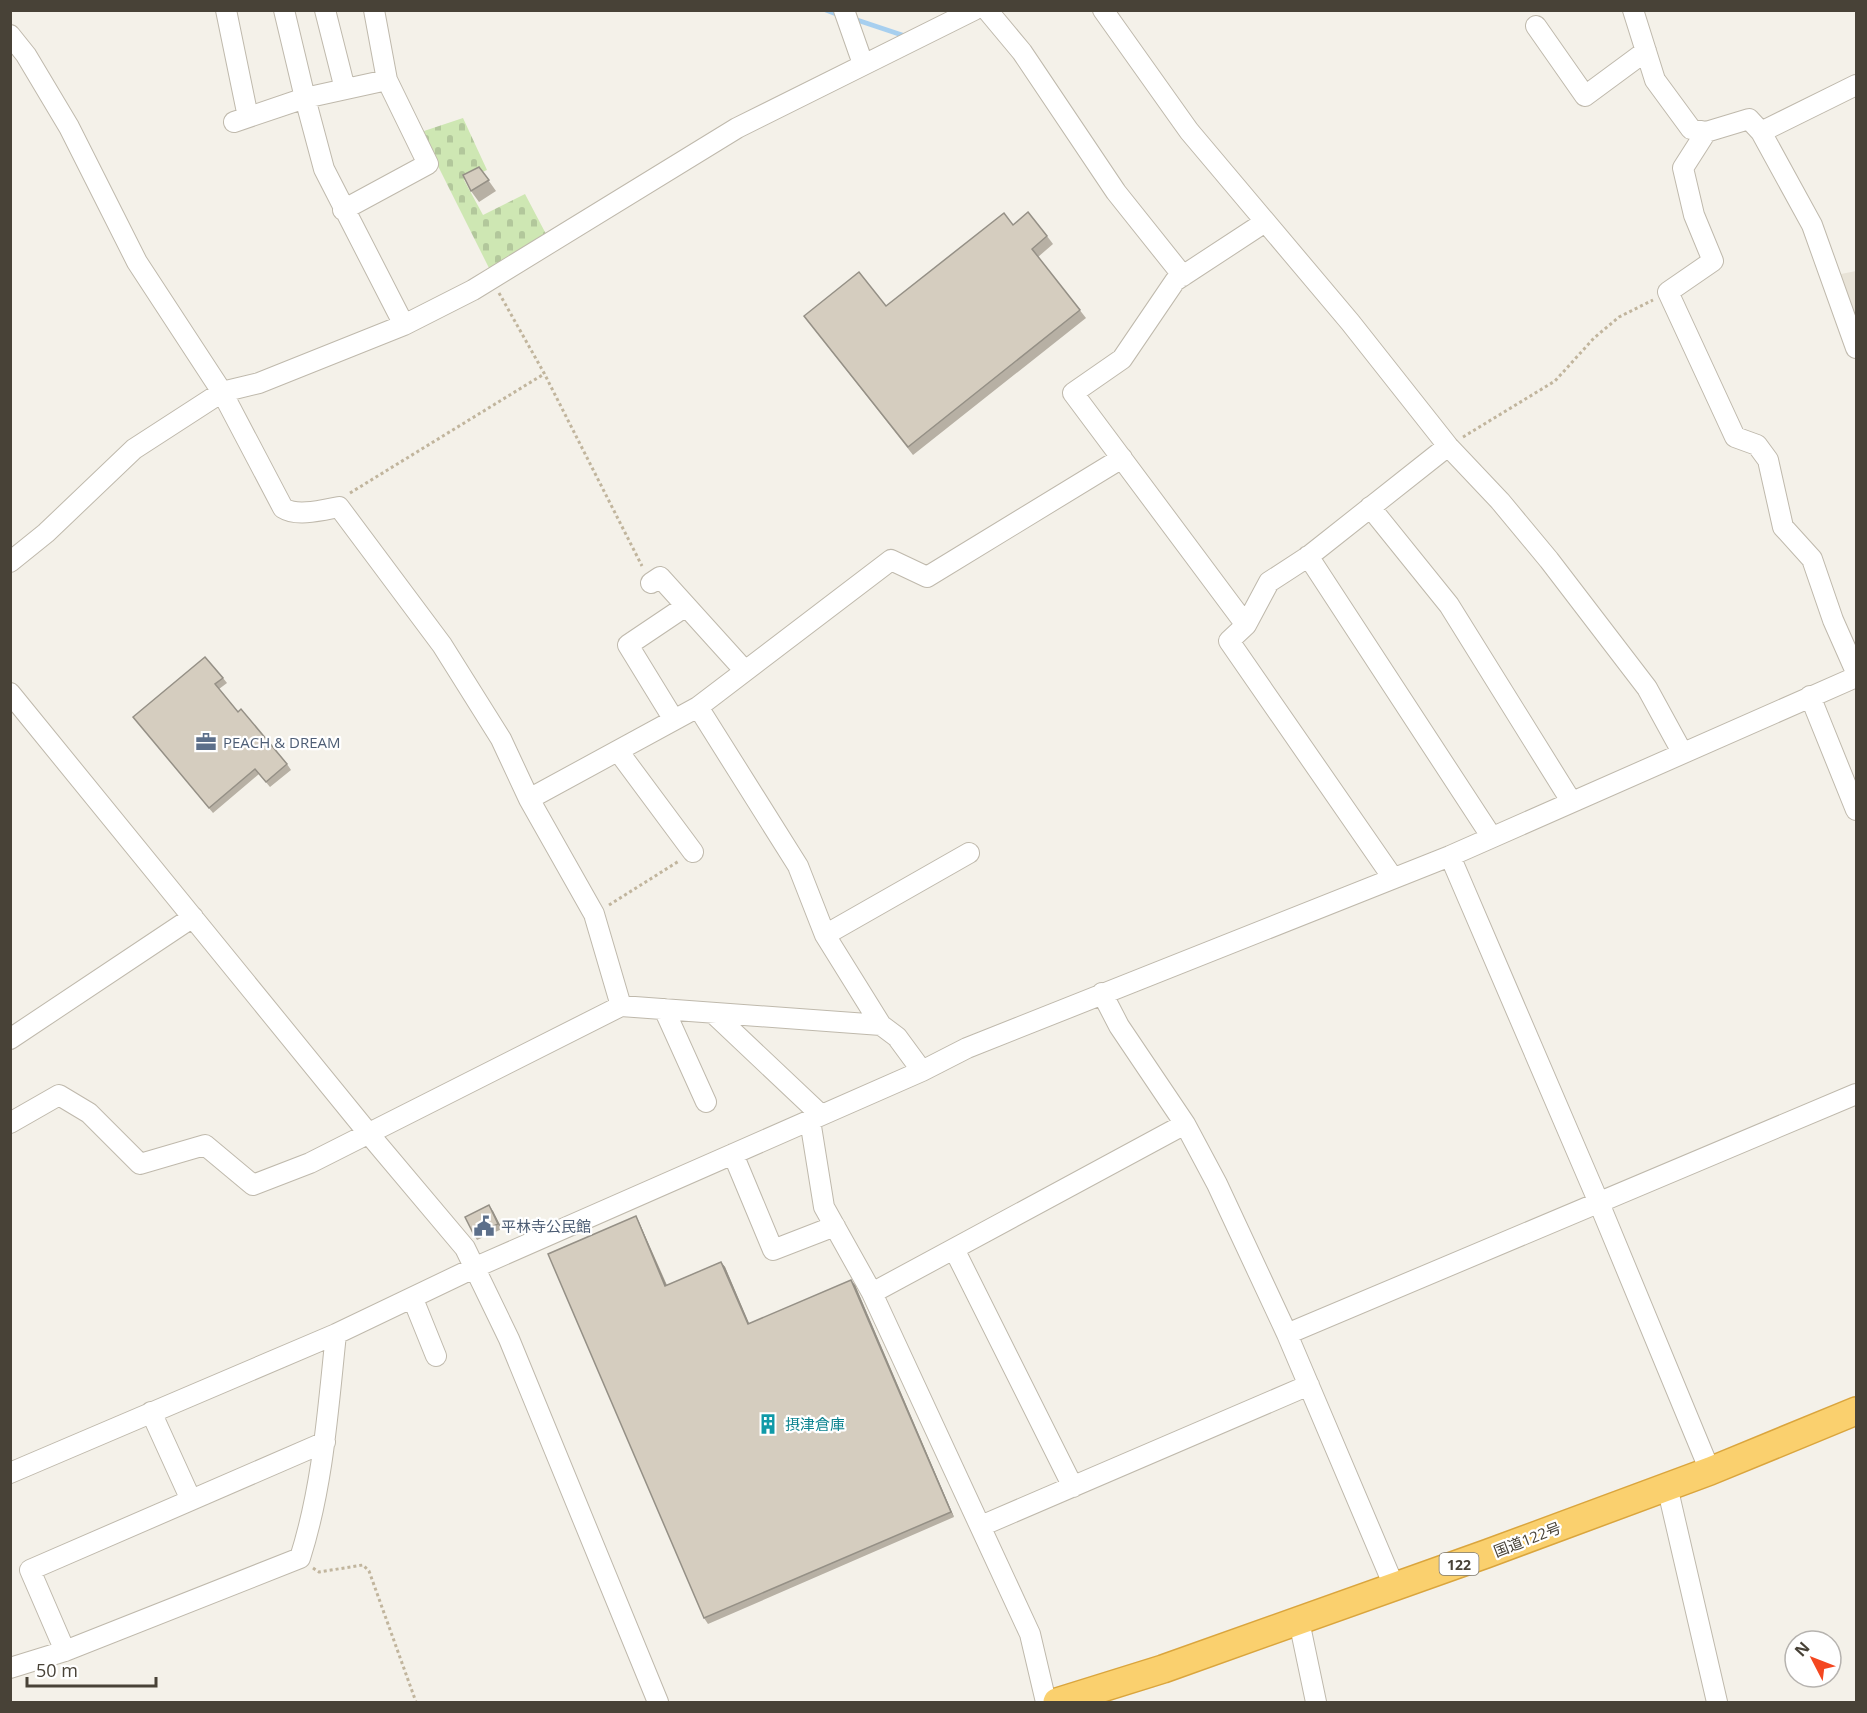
<svg xmlns="http://www.w3.org/2000/svg" width="1867" height="1713" font-family="'Open Sans','Noto Sans JP',sans-serif">
<style>
.residential{fill:#e8e3d7}
.cemetery{fill:url(#cemetery-stones)}
.lines{fill:none;stroke-linecap:round;stroke-linejoin:round}
.stream{stroke:#a7cfef;stroke-width:5}
.minor-casing{stroke:#bfb9ac;stroke-width:22}
.highway-casing{stroke:#daa53d;stroke-width:30}
.path{stroke:#c1b59d;stroke-width:3;stroke-dasharray:3 3;stroke-linecap:butt}
.minor{stroke:#fff;stroke-width:20}
.highway{stroke:#fad06e;stroke-width:27}
.wall{fill:#b7b0a4}
.shaded-wall{fill:#959086}
.building{fill:#d5cdbf;stroke:#959086;stroke-width:1.5}
.labels{text-anchor:middle;dominant-baseline:central;stroke-width:4.5;stroke-linejoin:round;paint-order:stroke}
.shield{fill:#fff;stroke:#7f7b73;stroke-width:1.5}
.shield-label{font-size:14px;font-weight:bold;fill:#484237}
.service-label{font-size:15px;fill:#4e5e75;stroke:#fff;text-anchor:start}
.culture-label{font-size:15px;fill:#0d838f;stroke:#fff;text-anchor:start}
.street-label{font-size:15px;fill:#484237;stroke:#fff}
</style>
<defs>
<pattern id="cemetery-stones" width="16" height="16" patternUnits="userSpaceOnUse" patternTransform="scale(1.5)"><rect width="16" height="16" fill="#cee7b3"/><path d="M2 7V4a2 2 0 0 1 4 0v3zM10 15v-3a2 2 0 0 1 4 0v3z" fill="#b2c79b"/></pattern>
</defs>
<rect width="100%" height="100%" fill="#f4f1e9"/>
<!-- residential -->
<path class="residential" d="M 1856,271 L 1856,319 L 1841,274 Z"/>
<!-- cemetery -->
<path class="cemetery" d="M 463,118 L 487,170 L 464,180 L 483,215 L 525,194 L 546,234 L 490,270 L 421,132 Z"/>
<g class="lines">
<!-- stream -->
<path class="stream" d="M 826,10 L 839,15
M 854,19 L 908,37"/>
<!-- minor casing -->
<g class="minor-casing">
<path id="minor" d="M 226,10 L 248,117
M 284,10 L 305,98 L 387,80 L 428,164 L 343,210
M 325,10 L 345,89
M 374,10 L 387,80
M 844,10 L 863,64
M 987,10 L 1022,52 L 1116,192 L 1183,276
M 1103,10 L 1189,131 L 1350,322 L 1448,446 L 1500,501 L 1549,560 L 1647,688 L 1682,752
M 1633,10 L 1655,80 L 1691,129 L 1706,132 L 1749,119 L 1761,132 L 1812,225 L 1856,348
M 1536,26 L 1585,96 L 1646,51
M 10,35 L 26,55 L 69,127 L 137,262 L 222,392 L 283,508 C 297,517 323,510 339,507 L 442,645 L 501,739 L 529,799 L 594,914 L 621,1006
M 234,122 L 305,98 L 324,169 L 404,325
M 1706,132 L 1683,168 L 1694,215 L 1713,261 L 1668,292 L 1735,437 L 1757,445 L 1768,460 L 1783,527 L 1812,559 L 1833,620 L 1856,672
M 1761,132 L 1856,85
M 1370,507 L 1449,605 L 1571,801
M 1308,556 L 1491,836
M 10,562 L 46,533 L 134,449 L 222,392 L 259,383 L 404,325 L 473,290 L 737,128 L 974,10
M 651,583 L 660,577 L 745,671
M 1246,625 L 1073,393 L 1122,359 L 1175,281 L 1265,222
M 10,693 L 369,1134 L 465,1248 L 509,1339 L 658,1702
M 1810,696 L 1856,810
M 698,707 L 798,866 L 825,935 L 881,1025 L 897,1037 L 922,1071
M 674,720 L 628,645 L 686,606
M 618,751 L 693,852
M 529,799 L 698,707 L 891,560 L 927,577 L 1122,458
M 1450,856 L 1599,1203 L 1710,1471
M 1393,878 L 1229,641 L 1246,625 L 1269,582 L 1309,556 L 1448,446
M 825,935 L 969,853
M 1102,993 L 1119,1026 L 1185,1124 L 1217,1184 L 1287,1334 L 1394,1586
M 664,1009 L 706,1102
M 713,1013 L 821,1115
M 10,1039 L 193,917
M 810,1120 L 824,1207 L 872,1293 L 1030,1634 L 1046,1702
M 10,1123 L 59,1095 L 89,1113 L 140,1164 L 205,1145 L 253,1185 L 310,1163 L 621,1006 L 881,1025
M 733,1154 L 773,1250 L 835,1226
M 954,1249 L 1073,1487
M 872,1293 L 1185,1124
M 413,1299 L 436,1356
M 1287,1334 L 1856,1094
M 151,1412 L 191,1500
M 10,1473 L 336,1334 L 476,1267 L 922,1071 L 967,1048 L 1450,856 L 1856,677
M 1667,1486 L 1717,1702
M 981,1526 L 1309,1385
M 1299,1621 L 1316,1702
M 65,1651 L 30,1570 L 325,1442
M 10,1668 L 65,1651 L 300,1558 C 323,1486 328,1409 336,1334"/>
</g>
<!-- highway casing -->
<g class="highway-casing">
<path id="highway" d="M 1057,1702 L 1163,1669 L 1486,1554 L 1710,1471 L 1856,1411"/>
</g>
<!-- path -->
<path class="path" d="M 499,293 L 544,373 L 642,566
M 1463,437 L 1555,381 L 1594,338 L 1619,317 L 1653,300
M 350,493 L 544,374
M 609,905 L 679,861
M 313,1568 L 319,1572 L 363,1565 L 369,1571 L 416,1702"/>
<!-- minor -->
<use href="#minor" class="minor"/>
<!-- highway -->
<use href="#highway" class="highway"/>
</g>
<!-- wall -->
<path class="wall" d="M 479,167 L 496,191 L 479,202 L 471,191 Z
M 1047,236 L 1053,244 L 1038,257 L 1086,318 L 913,455 L 804,316 L 886,306 Z
M 223,678 L 227,683 L 219,689 L 238,712 L 287,764 L 291,770 L 270,787 L 259,774 L 213,813 L 133,717 Z
M 493,1211 L 502,1229 L 477,1240 L 474,1235 Z
M 636,1216 L 639,1222 L 667,1285 L 721,1262 L 725,1267 L 749,1324 L 855,1285 L 954,1517 L 708,1624 L 704,1618 Z"/>
<!-- shaded-wall -->
<path class="shaded-wall" d="M 489,1205 L 493,1211 L 502,1229 L 498,1224 Z
M 636,1216 L 639,1222 L 669,1291 L 665,1286 Z
M 721,1262 L 725,1267 L 752,1330 L 748,1324 Z
M 851,1280 L 855,1285 L 954,1517 L 951,1512 Z"/>
<!-- building -->
<path class="building" d="M 479,167 L 489,180 L 471,191 L 463,175 Z
M 1028,212 L 1047,236 L 1032,249 L 1080,310 L 908,447 L 804,316 L 859,272 L 886,306 L 1004,213 L 1013,225 Z
M 205,657 L 223,678 L 215,684 L 238,712 L 241,709 L 287,764 L 266,782 L 255,769 L 209,808 L 133,717 Z
M 489,1205 L 498,1224 L 474,1235 L 465,1217 Z
M 636,1216 L 665,1286 L 721,1262 L 748,1324 L 851,1280 L 951,1512 L 704,1618 L 548,1254 Z"/>
<!-- icons -->
<defs>
<g id="office-bare" transform="scale(1.62)"><path d="M-6-3h4V-5.5h4V-3h4V5H-6ZM-1-4.5V-3h2v-1.5ZM-6 0V1H6V0Z" fill="#5c6f8a" stroke="#fff" stroke-width="2.5" paint-order="stroke"/></g>
<g id="civic-bare" transform="scale(1.62)"><path d="M-.6-6.5H3V-4.5H.6V-3L4-1V1h2V6H-6V1h2V-1L-.6-3ZM-1.2 2.5V6h2.4V2.5Z" fill="#5c6f8a" stroke="#fff" stroke-width="2.5" paint-order="stroke"/></g>
<g id="building-bare" transform="scale(1.62)"><path d="M-4-6H4V6H1V3H-1V6H-4ZM-2.5-4.3h1.7v1.8h-1.7ZM.8-4.3h1.7v1.8H.8ZM-2.5-1h1.7V.8h-1.7ZM.8-1h1.7V.8H.8Z" fill="#0f9aa8" stroke="#fff" stroke-width="2.5" paint-order="stroke"/></g>
</defs>
<g fill-rule="evenodd">
<use href="#office-bare" x="206" y="742"/>
<use href="#civic-bare" x="484" y="1226"/>
<use href="#building-bare" x="768" y="1424"/>
</g>
<g class="labels">
<!-- shield labels -->
<rect class="shield" x="1439.5" y="1553" width="39" height="22" rx="4.5"/>
<g class="shield-label">
<text x="1459" y="1564">122</text>
</g>
<!-- service labels -->
<g class="service-label">
<text x="223" y="742">PEACH &amp; DREAM</text>
<text x="501" y="1226">平林寺公民館</text>
</g>
<!-- culture labels -->
<g class="culture-label">
<text x="785" y="1424">摂津倉庫</text>
</g>
<!-- street labels -->
<g class="street-label">
<text transform="translate(1527 1539) rotate(-21)">国道122号</text>
</g>
</g>
<!-- border -->
<rect width="1867" height="1713" fill="none" stroke="#484237" stroke-width="24"/>
<!-- north arrow -->
<g transform="translate(1813 1659) rotate(312)"><circle r="28" fill="#ffffff" stroke="#b6b3af" stroke-width="1.5"/>
<path d="M0-4.5L10 22L0 15L-10 22Z" fill="#f44720"/>
<text y="-9" font-size="16" font-weight="bold" text-anchor="middle" fill="#484237">N</text>
</g>
<!-- scale -->
<path d="M27 1677v9h129v-9" fill="none" stroke="#484237" stroke-width="3"/>
<text x="36" y="1677" font-size="18" fill="#484237" stroke="#ffffff" stroke-width="4.5" paint-order="stroke">50 m</text>
</svg>
